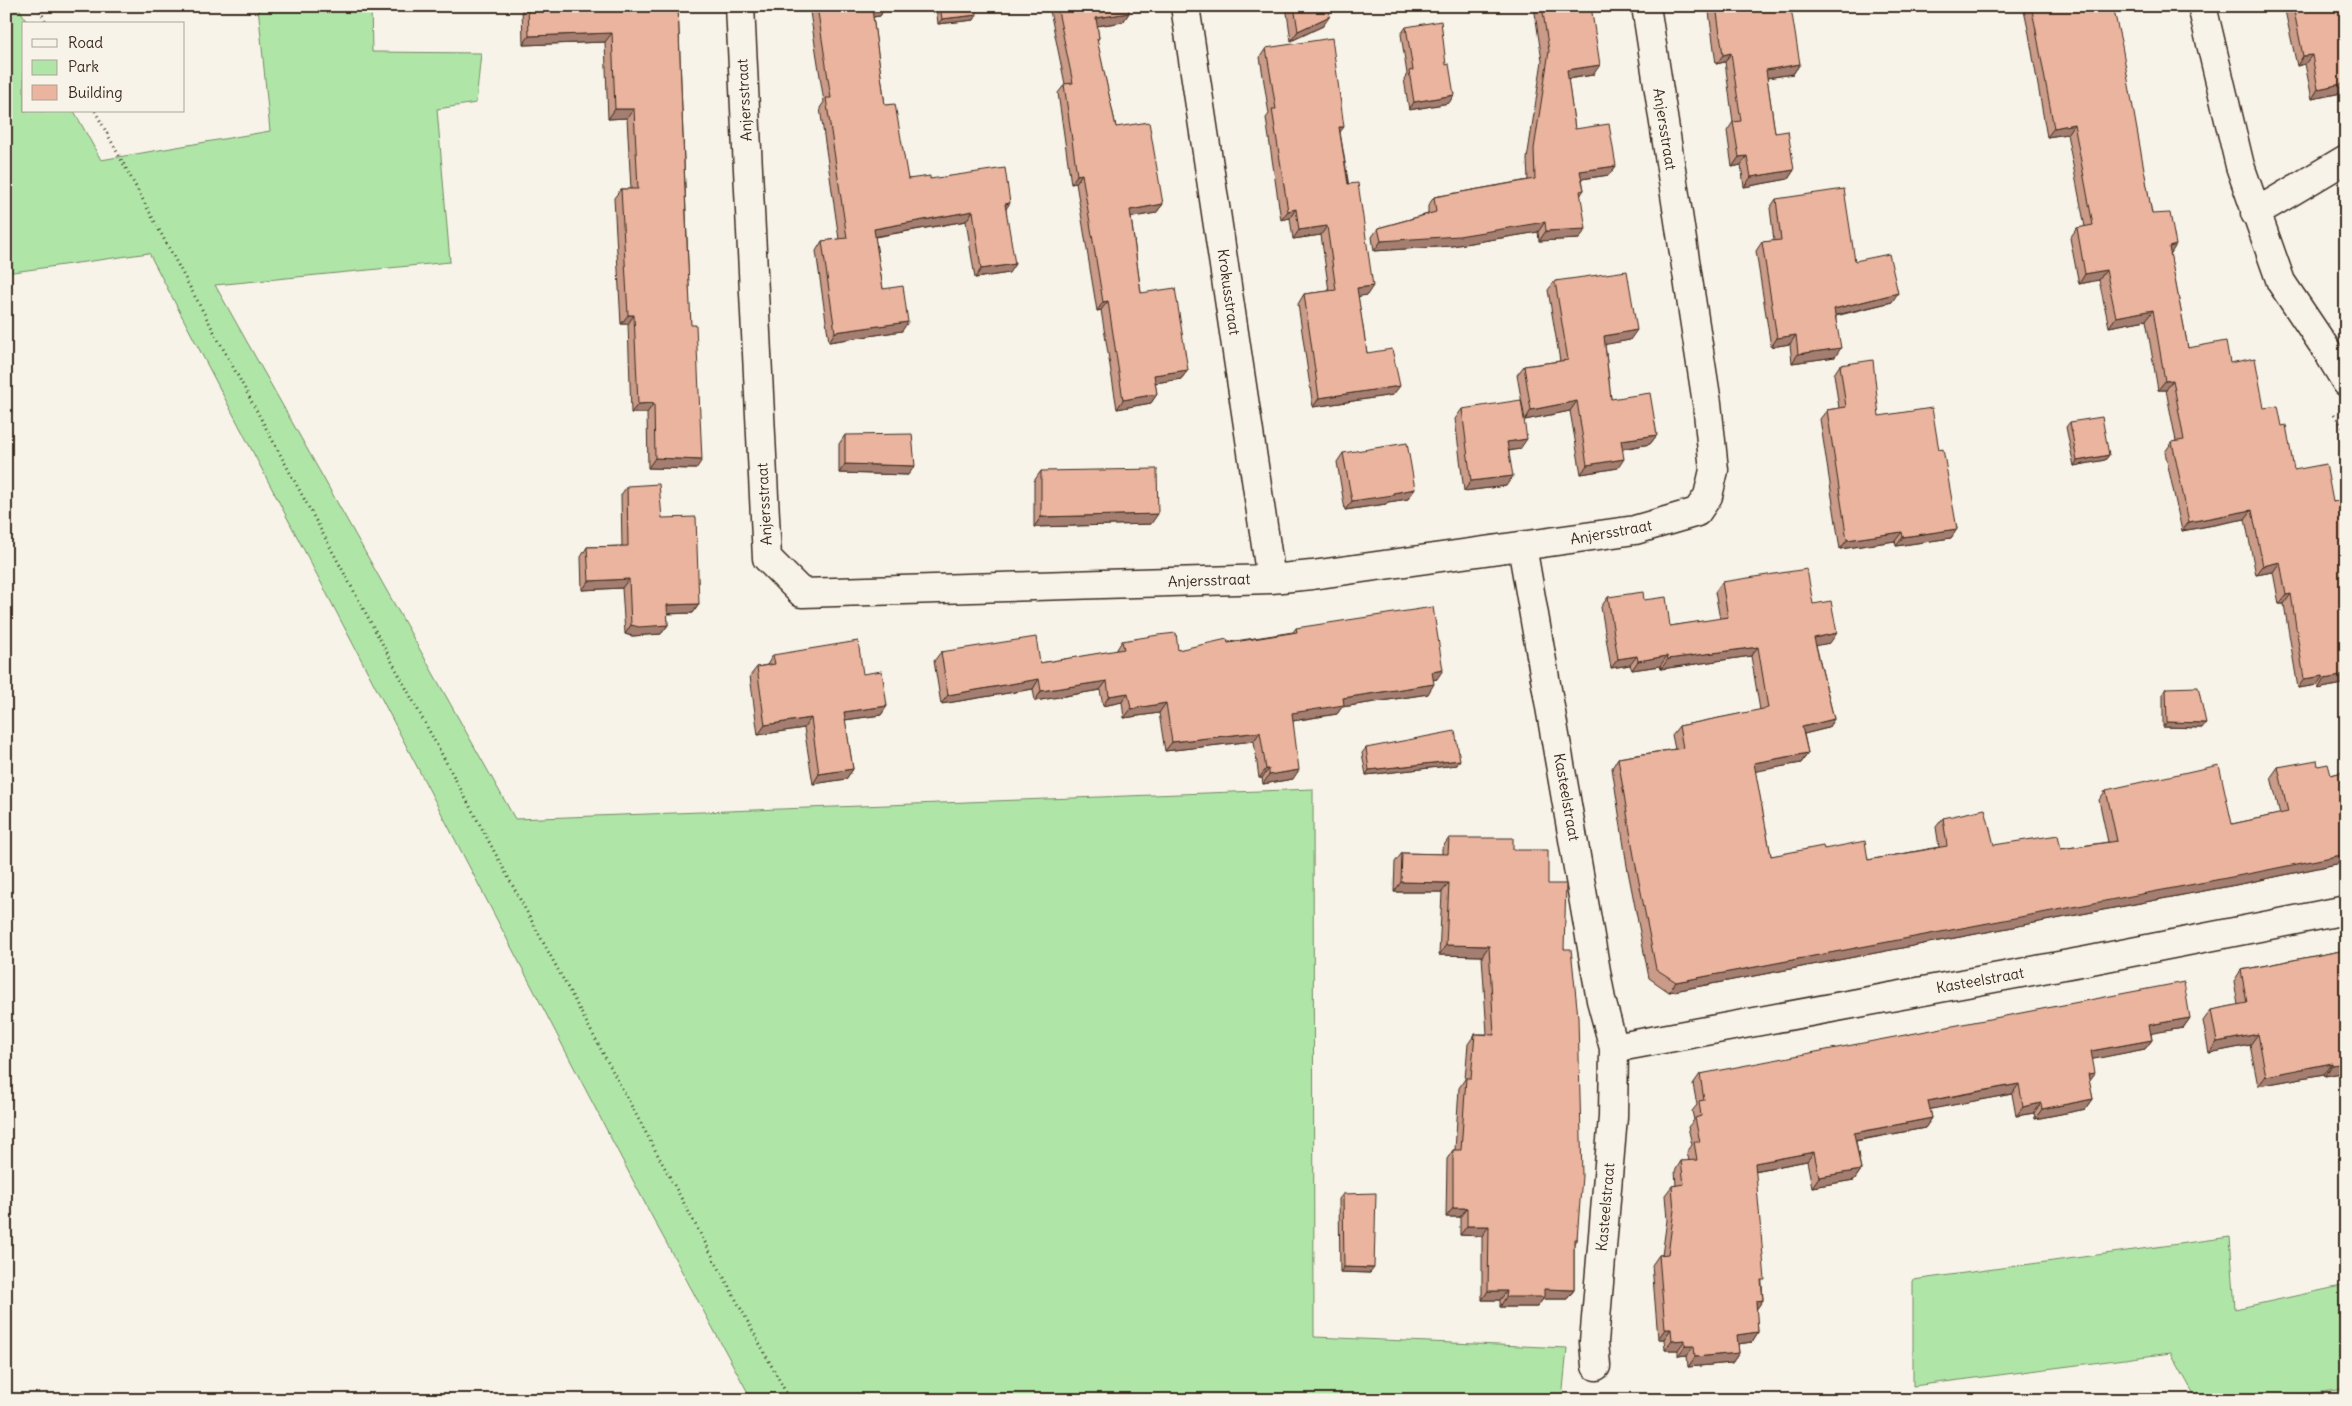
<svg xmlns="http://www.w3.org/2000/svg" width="2352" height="1406" font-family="Delius,sans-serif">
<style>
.green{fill:#afe6a8;stroke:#758863}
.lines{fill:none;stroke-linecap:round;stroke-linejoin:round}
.minor-casing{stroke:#3b2a1e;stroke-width:31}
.path{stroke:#3b2a1e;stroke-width:3;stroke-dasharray:1 4;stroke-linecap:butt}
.minor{stroke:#f7f3e8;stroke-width:28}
.wall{fill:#c99b88;stroke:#3b2a1e}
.shaded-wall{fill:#a47e6f;stroke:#3b2a1e}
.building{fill:#eab49e;stroke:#3b2a1e}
.labels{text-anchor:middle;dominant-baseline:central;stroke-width:4;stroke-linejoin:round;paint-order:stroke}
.street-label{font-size:15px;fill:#3b2a1e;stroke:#f7f3e8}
</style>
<rect width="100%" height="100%" fill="#f7f3e8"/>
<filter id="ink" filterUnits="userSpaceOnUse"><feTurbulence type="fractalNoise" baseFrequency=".02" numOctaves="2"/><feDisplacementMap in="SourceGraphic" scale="10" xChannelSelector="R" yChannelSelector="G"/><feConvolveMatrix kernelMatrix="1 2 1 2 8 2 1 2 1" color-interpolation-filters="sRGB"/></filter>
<g filter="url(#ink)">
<!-- green -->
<path class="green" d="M 6,6 L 18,6 L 28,24 L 24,24 L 24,111 L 74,111 L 101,160 L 270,131 L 258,6 L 371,6 L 372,52 L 481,53 L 476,103 L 437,109 L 450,262 L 215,285 L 515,819 L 1313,789 L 1314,1337 L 1567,1348 L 1562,1400 L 752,1400 L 649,1211 L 149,253 L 6,273 Z
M 2230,1237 L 2235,1309 L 2346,1285 L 2346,1389 L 2283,1397 L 2283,1400 L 2197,1400 L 2171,1353 L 1913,1386 L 1913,1280 Z"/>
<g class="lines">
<!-- minor casing -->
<g class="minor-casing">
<path id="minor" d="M 740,6 L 767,558 L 802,593 L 1271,579 L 1312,575 L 1635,530 L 1697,512 L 1708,496 L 1714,470 L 1707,403 L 1646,6
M 1185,6 L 1271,579
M 2202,6 L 2240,166 L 2281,282 L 2326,349 L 2346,382
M 2255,213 L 2346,159
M 1522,546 L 1601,1000 L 1614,1048 L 1613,1117 L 1594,1342 L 1596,1366
M 1614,1048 L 2086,961 L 2346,910"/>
</g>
<!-- path -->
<path class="path" d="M 38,6 L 47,24
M 95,111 L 790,1400
M 2334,414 L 2346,432"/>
<!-- minor -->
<use href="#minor" class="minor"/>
</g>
<!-- wall -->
<path class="wall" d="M 522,6 L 678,6 L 696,469 L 648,468 L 647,413 L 631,413 L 628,324 L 621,324 L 614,198 L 621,189 L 631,189 L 627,118 L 608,119 L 605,42 L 523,45 Z
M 809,6 L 886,6 L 880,16 L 873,17 L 885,105 L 908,179 L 930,179 L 1006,209 L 1009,273 L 975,278 L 966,221 L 875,237 L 883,289 L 902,331 L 829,342 L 816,251 L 822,241 L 839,239 L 820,108 L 824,102 Z
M 936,6 L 976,6 L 974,20 L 938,24 Z
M 1049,6 L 1128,6 L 1129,13 L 1123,22 L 1097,26 L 1099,38 L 1097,41 L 1116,127 L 1163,204 L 1156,213 L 1131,217 L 1141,293 L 1188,370 L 1181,379 L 1155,383 L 1157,394 L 1151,403 L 1117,409 L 1101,310 L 1097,311 L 1076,183 L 1071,184 L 1058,93 L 1065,84 Z
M 1286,6 L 1328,6 L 1323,26 L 1291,41 Z
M 1534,6 L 1591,6 L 1593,75 L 1568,79 L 1575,129 L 1616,166 L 1609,175 L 1582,179 L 1584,190 L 1580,196 L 1579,239 L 1539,241 L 1538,232 L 1452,246 L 1374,251 L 1372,237 L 1378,228 L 1428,214 L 1428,206 L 1434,197 L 1528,180 L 1527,159 L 1542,61 Z
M 1713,6 L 1781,6 L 1800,64 L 1793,74 L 1767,78 L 1775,133 L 1794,170 L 1788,179 L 1744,187 L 1741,165 L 1732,167 L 1727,131 L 1733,122 L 1725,62 L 1716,64 L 1709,12 Z
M 2023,6 L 2113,6 L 2152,214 L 2170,254 L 2188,348 L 2230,363 L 2264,408 L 2282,426 L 2294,470 L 2333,502 L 2346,499 L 2346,683 L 2318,689 L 2317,685 L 2298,688 L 2284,604 L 2279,604 L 2273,572 L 2256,575 L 2245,519 L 2182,531 L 2165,452 L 2172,442 L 2176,441 L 2166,390 L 2158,390 L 2146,320 L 2109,327 L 2099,280 L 2079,284 L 2070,238 L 2077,228 L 2085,227 L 2067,134 L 2047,137 L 2029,34 Z
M 2284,6 L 2346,6 L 2346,92 L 2312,99 L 2305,64 L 2297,66 Z
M 1406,27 L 1449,103 L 1409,110 L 1404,79 L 1407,74 L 1401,34 Z
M 1266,48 L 1340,132 L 1367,295 L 1358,296 L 1367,353 L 1393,395 L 1313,407 L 1298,304 L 1304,294 L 1329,291 L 1321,235 L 1293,239 L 1290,218 L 1281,220 L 1266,118 L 1269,114 L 1260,57 Z
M 1776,199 L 1855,261 L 1892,302 L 1836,316 L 1835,357 L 1792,363 L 1790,344 L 1771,347 L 1756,251 L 1762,242 L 1774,241 L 1770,208 Z
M 1555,281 L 1630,340 L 1605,344 L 1611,399 L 1657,435 L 1650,444 L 1623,449 L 1618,468 L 1581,474 L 1570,411 L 1525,420 L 1517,375 L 1524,366 L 1560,361 L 1548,290 Z
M 1840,365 L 1879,416 L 1939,450 L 1957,529 L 1951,538 L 1896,546 L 1895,541 L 1840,549 L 1820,419 L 1827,410 L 1839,408 L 1834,374 Z
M 1462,409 L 1520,449 L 1509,451 L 1506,486 L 1464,491 L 1455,419 Z
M 2070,422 L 2109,455 L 2105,460 L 2074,466 L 2066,427 Z
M 845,435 L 908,475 L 839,473 L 839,444 Z
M 1343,453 L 1415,489 L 1408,499 L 1388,502 L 1386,504 L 1345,510 L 1337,462 Z
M 1041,471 L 1151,524 L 1034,527 L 1034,481 Z
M 627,486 L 662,518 L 699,604 L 693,613 L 667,614 L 668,625 L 661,634 L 632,636 L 625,634 L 622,588 L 582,590 L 581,557 L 587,547 L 622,546 L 621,495 Z
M 1722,582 L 1813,604 L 1830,643 L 1816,645 L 1834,719 L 1828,728 L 1804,734 L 1808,753 L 1801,763 L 1755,771 L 1771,856 L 1824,849 L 1868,860 L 1939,847 L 1936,827 L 1943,818 L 1994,845 L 2061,849 L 2108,842 L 2099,800 L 2106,790 L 2232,824 L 2280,814 L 2271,777 L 2278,767 L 2318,766 L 2331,775 L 2346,771 L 2346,862 L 2246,883 L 1669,992 L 1649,978 L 1627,866 L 1612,768 L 1618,758 L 1675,749 L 1672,735 L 1679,726 L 1760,710 L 1751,656 L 1661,669 L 1660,666 L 1632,670 L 1630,665 L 1611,668 L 1601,607 L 1608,597 L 1644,600 L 1670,626 L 1720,619 L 1715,592 Z
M 1296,628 L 1437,679 L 1433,680 L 1428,694 L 1342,707 L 1337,714 L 1293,721 L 1293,779 L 1263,784 L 1262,778 L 1259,778 L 1254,741 L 1165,751 L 1159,713 L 1124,718 L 1122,702 L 1103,706 L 1100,690 L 1035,701 L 1033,689 L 941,704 L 934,661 L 941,652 L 1040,663 L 1116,651 L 1122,641 L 1178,650 L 1293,632 Z
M 773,655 L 863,674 L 887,706 L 881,715 L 845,720 L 853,769 L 846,779 L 813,784 L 804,728 L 758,735 L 750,676 L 757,667 L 767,665 Z
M 2166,688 L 2202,728 L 2163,727 L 2163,693 Z
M 1366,748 L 1457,765 L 1366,775 L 1362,753 Z
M 1449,838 L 1513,850 L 1548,884 L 1564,949 L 1577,1239 L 1574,1243 L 1574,1290 L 1567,1299 L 1543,1299 L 1537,1307 L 1500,1307 L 1500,1300 L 1482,1300 L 1482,1236 L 1460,1235 L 1460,1217 L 1446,1217 L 1447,1159 L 1453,1150 L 1455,1150 L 1459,1088 L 1465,1079 L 1468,1044 L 1475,1034 L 1487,1034 L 1482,956 L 1439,955 L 1442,892 L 1394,892 L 1395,862 L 1402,853 L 1442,854 L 1442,848 Z
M 2346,950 L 2346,1072 L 2325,1076 L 2324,1074 L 2258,1086 L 2250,1045 L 2209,1053 L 2203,1021 L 2211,1010 L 2238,1005 L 2234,981 L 2241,970 Z
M 2190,1018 L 2183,1028 L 2151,1033 L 2152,1040 L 2145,1049 L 2092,1059 L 2089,1081 L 2093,1099 L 2086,1109 L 2035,1119 L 2034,1113 L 2016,1116 L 2012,1094 L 1952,1105 L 1930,1109 L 1932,1118 L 1925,1128 L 1856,1141 L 1861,1170 L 1854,1180 L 1812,1187 L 1807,1161 L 1755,1171 L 1763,1300 L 1756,1309 L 1758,1332 L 1752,1342 L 1738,1344 L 1739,1353 L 1732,1363 L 1688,1367 L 1687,1355 L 1678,1356 L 1678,1350 L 1665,1350 L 1664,1339 L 1658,1339 L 1652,1265 L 1659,1255 L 1662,1255 L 1667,1220 L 1665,1195 L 1672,1186 L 1676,1185 L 1675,1171 L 1681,1161 L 1689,1161 L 1687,1152 L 1692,1145 L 1688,1127 L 1694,1120 L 1692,1111 L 1697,1105 L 1693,1084 L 1700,1074 Z
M 1343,1194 L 1370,1273 L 1340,1272 L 1339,1199 Z"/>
<!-- shaded-wall -->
<path class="shaded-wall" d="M 886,6 L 880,16 L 866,18 L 872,9 Z
M 1129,13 L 1123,22 L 1090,27 L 1096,18 Z
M 977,15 L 974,20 L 938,24 L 942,19 Z
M 1330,16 L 1323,26 L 1291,41 L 1298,31 Z
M 612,33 L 605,42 L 523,45 L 529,36 Z
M 1731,53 L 1725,62 L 1716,64 L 1723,55 Z
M 2312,55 L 2305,64 L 2297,66 L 2303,56 Z
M 1800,64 L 1793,74 L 1759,79 L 1766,70 Z
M 1600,65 L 1593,75 L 1560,80 L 1567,70 Z
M 2346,83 L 2346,92 L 2312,99 L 2318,89 Z
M 1454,95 L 1449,103 L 1409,110 L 1414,102 Z
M 615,109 L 634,109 L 627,118 L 608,119 Z
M 2074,124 L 2067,134 L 2047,137 L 2054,128 Z
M 1339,127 L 1344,127 L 1337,136 Z
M 1747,156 L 1741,165 L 1732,167 L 1739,157 Z
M 1616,166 L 1609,175 L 1574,180 L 1580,171 Z
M 1794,170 L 1788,179 L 1744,187 L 1751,177 Z
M 1082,174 L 1076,183 L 1071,184 L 1077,175 Z
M 1010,203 L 1004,212 L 1005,204 Z
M 1163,204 L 1156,213 L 1123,219 L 1130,210 Z
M 1296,209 L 1290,218 L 1281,220 L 1288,211 Z
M 973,211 L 966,221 L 867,238 L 874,229 Z
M 1545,222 L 1538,232 L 1452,246 L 1374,251 L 1381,241 Z
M 1327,226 L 1321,235 L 1293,239 L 1299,230 Z
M 1586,229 L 1579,239 L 1539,241 L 1546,231 Z
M 2176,245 L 2170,255 L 2169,247 Z
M 1015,264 L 1009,273 L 975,278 L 981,269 Z
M 2106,270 L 2099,280 L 2079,284 L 2085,274 Z
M 1373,286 L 1367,295 L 1351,298 L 1357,288 Z
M 1898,293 L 1892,302 L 1828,317 L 1834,309 Z
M 1108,301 L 1101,310 L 1097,311 L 1103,302 Z
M 2153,310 L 2146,320 L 2109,327 L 2116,317 Z
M 628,315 L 634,315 L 628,324 L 621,324 Z
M 908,322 L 902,331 L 829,342 L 835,332 Z
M 1637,330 L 1630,340 L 1597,346 L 1604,336 Z
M 1796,335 L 1790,344 L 1771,347 L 1777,338 Z
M 1841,348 L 1835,357 L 1792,363 L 1798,354 Z
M 1188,370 L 1181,379 L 1148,384 L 1154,375 Z
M 2173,380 L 2166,390 L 2158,390 L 2165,381 Z
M 1400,386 L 1393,395 L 1313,407 L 1319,398 Z
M 1157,394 L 1151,403 L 1117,409 L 1123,400 Z
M 1577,401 L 1570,411 L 1525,420 L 1531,410 Z
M 654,403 L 647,413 L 631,413 L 638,404 Z
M 1657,435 L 1650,444 L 1615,450 L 1621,440 Z
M 1527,439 L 1520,449 L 1500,452 L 1507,442 Z
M 2109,455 L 2105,460 L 2074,466 L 2077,461 Z
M 655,458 L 702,460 L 696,469 L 648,468 Z
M 1624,459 L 1618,468 L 1581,474 L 1587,465 Z
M 845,464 L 915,466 L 908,475 L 839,473 Z
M 1513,476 L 1506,486 L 1464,491 L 1471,481 Z
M 1415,489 L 1408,499 L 1388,502 L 1386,504 L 1345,510 L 1352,501 L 1393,493 Z
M 2252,510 L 2245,519 L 2182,531 L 2189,522 Z
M 1158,514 L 1151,524 L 1034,527 L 1041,517 Z
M 1957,529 L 1951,538 L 1896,546 L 1903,537 Z
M 1902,532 L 1895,541 L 1840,549 L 1847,540 Z
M 2280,562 L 2273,572 L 2256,575 L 2263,566 Z
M 629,579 L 622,588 L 582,590 L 589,581 Z
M 2291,594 L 2284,604 L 2279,604 L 2286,595 Z
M 699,604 L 693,613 L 660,614 L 667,605 Z
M 631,625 L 668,625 L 661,634 L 632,636 L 625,634 Z
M 1837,633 L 1830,643 L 1808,647 L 1814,638 Z
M 1758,647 L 1751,656 L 1661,669 L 1668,659 Z
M 1637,656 L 1630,665 L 1611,668 L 1618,659 Z
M 1667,656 L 1660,666 L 1632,670 L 1638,661 Z
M 1443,670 L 1437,679 L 1426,681 L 1432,672 Z
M 2346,675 L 2346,683 L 2318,689 L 2324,679 Z
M 2323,676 L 2317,685 L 2298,688 L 2304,679 Z
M 1039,679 L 1033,689 L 941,704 L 948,695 Z
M 1107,681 L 1100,690 L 1035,701 L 1041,691 Z
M 1434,684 L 1428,694 L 1342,707 L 1337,714 L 1285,722 L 1292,713 L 1343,698 Z
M 1128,693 L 1122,702 L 1103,706 L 1109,696 Z
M 1166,703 L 1159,713 L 1124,718 L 1131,709 Z
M 887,706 L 881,715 L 837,721 L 844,712 Z
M 811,718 L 804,728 L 758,735 L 765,725 Z
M 1834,719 L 1828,728 L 1796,736 L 1802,727 Z
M 2167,722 L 2206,723 L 2202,728 L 2163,727 Z
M 1260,732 L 1254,741 L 1165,751 L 1172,742 Z
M 1808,753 L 1801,763 L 1747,773 L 1754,763 Z
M 1460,760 L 1457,765 L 1366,775 L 1369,770 Z
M 853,769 L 846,779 L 813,784 L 819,774 Z
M 1266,769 L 1269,769 L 1262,778 L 1259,778 Z
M 1299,770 L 1293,779 L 1263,784 L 1269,775 Z
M 2346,854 L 2346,862 L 2246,883 L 1669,992 L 1676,982 Z
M 1401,882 L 1449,883 L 1442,892 L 1394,892 Z
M 1446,945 L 1489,946 L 1482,956 L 1439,955 Z
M 2190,1018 L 2183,1028 L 2142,1035 L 2149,1025 Z
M 2258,1034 L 2250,1045 L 2209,1053 L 2217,1042 Z
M 2152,1040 L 2145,1049 L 2084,1061 L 2091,1051 Z
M 2332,1063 L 2324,1074 L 2258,1086 L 2266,1076 Z
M 2346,1063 L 2346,1072 L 2325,1076 L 2332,1065 Z
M 2095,1073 L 2088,1082 L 2088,1074 Z
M 2019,1084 L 2012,1094 L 1921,1111 L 1928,1101 Z
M 2093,1099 L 2086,1109 L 2035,1119 L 2042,1109 Z
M 2041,1103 L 2034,1113 L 2016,1116 L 2023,1107 Z
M 1932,1118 L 1925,1128 L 1848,1142 L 1854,1133 Z
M 1814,1152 L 1807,1161 L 1748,1172 L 1755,1163 Z
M 1861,1170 L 1854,1180 L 1812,1187 L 1819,1177 Z
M 1453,1208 L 1467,1208 L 1460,1217 L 1446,1217 Z
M 1467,1226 L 1489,1226 L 1482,1236 L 1460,1235 Z
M 1344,1267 L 1374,1268 L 1370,1273 L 1340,1272 Z
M 1544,1289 L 1574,1290 L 1567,1299 L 1543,1299 L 1537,1307 L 1500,1307 L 1506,1297 Z
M 1488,1291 L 1507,1291 L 1500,1300 L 1482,1300 Z
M 1763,1300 L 1756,1310 L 1756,1301 Z
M 1665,1329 L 1671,1329 L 1664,1339 L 1658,1339 Z
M 1758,1332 L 1752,1342 L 1730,1345 L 1737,1335 Z
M 1685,1340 L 1678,1350 L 1665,1350 L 1672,1341 Z
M 1685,1346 L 1694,1346 L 1687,1355 L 1678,1356 Z
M 1739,1353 L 1732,1363 L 1688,1367 L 1695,1357 Z"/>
<!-- building -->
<path class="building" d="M 528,6 L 678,6 L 687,243 L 691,325 L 696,325 L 702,460 L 655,458 L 654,403 L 638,404 L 634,315 L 628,315 L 621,189 L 638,189 L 634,109 L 615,109 L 612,33 L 529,36 Z
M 817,6 L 886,6 L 872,9 L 885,105 L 895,104 L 908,179 L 930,176 L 930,179 L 1005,168 L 1010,203 L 1005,204 L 1015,264 L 981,269 L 973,211 L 874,229 L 883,289 L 903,286 L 908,322 L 835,332 L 822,241 L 847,238 L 826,98 L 831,98 Z
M 940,6 L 976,6 L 977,15 L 942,19 Z
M 1057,6 L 1128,6 L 1129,13 L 1096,18 L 1099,38 L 1097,39 L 1116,127 L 1149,122 L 1163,204 L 1130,210 L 1141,293 L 1175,288 L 1188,370 L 1154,375 L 1157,394 L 1123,400 L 1108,301 L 1103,302 L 1082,174 L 1077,175 L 1064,84 L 1073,83 Z
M 1294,6 L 1328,6 L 1330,16 L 1298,31 Z
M 1542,6 L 1591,6 L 1600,65 L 1567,70 L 1575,129 L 1609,124 L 1616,166 L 1580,171 L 1584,190 L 1580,191 L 1586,229 L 1546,231 L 1545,222 L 1459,236 L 1381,241 L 1378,228 L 1436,212 L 1434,197 L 1535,179 L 1534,149 L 1549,51 Z
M 1716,6 L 1781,6 L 1781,10 L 1791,8 L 1800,64 L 1766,70 L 1775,133 L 1788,131 L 1794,170 L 1751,177 L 1747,156 L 1739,157 L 1733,122 L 1741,121 L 1731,53 L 1723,55 Z
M 2031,6 L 2113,6 L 2122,46 L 2152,214 L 2170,213 L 2176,245 L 2169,247 L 2188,348 L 2226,341 L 2230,363 L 2255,358 L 2264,408 L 2278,406 L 2282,426 L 2286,425 L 2294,470 L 2326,464 L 2333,502 L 2346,499 L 2346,675 L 2324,679 L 2323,676 L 2304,679 L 2291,594 L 2286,595 L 2280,562 L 2263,566 L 2252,510 L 2189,522 L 2172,442 L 2184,440 L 2173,380 L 2165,381 L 2153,310 L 2116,317 L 2106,270 L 2085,274 L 2077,228 L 2093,225 L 2074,124 L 2054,128 L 2035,25 Z
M 2293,6 L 2346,6 L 2346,83 L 2318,89 L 2312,55 L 2303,56 Z
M 1441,21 L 1446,65 L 1449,64 L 1454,95 L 1414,102 L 1409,71 L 1413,70 L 1406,27 Z
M 1332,38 L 1344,127 L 1339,127 L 1348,184 L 1358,183 L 1373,286 L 1357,288 L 1367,353 L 1392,349 L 1400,386 L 1319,398 L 1304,294 L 1336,290 L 1327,226 L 1299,230 L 1296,209 L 1288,211 L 1272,109 L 1276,109 L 1266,48 Z
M 1844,189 L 1855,261 L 1889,254 L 1898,293 L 1834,309 L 1841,348 L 1798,354 L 1796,335 L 1777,338 L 1762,242 L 1781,240 L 1776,199 Z
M 1627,271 L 1637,330 L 1604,336 L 1611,399 L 1650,393 L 1657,435 L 1621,440 L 1624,459 L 1587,465 L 1577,401 L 1531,410 L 1524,366 L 1568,360 L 1555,281 Z
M 1873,360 L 1879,416 L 1932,408 L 1939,450 L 1943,449 L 1957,529 L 1903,537 L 1902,532 L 1847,540 L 1827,410 L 1846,407 L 1840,365 Z
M 1521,400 L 1527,439 L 1507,442 L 1513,476 L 1471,481 L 1462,409 Z
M 2102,417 L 2109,455 L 2077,461 L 2070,422 Z
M 912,434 L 915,466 L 845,464 L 845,435 Z
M 1407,443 L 1415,489 L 1393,493 L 1393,495 L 1352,501 L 1343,453 Z
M 1157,469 L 1158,514 L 1041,517 L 1041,471 Z
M 659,484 L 662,518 L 696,517 L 699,604 L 667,605 L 668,625 L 639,627 L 631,625 L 629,579 L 589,581 L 587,547 L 628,546 L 627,486 Z
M 1807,569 L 1813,604 L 1831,601 L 1837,633 L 1814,638 L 1834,719 L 1802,727 L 1808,753 L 1754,763 L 1771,856 L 1823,846 L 1824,849 L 1865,841 L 1868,860 L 1947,846 L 1943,818 L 1985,809 L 1994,845 L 2058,835 L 2061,849 L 2117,841 L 2106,790 L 2219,765 L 2232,824 L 2288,812 L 2278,767 L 2317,760 L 2318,766 L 2328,764 L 2331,775 L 2346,771 L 2346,854 L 2253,873 L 1676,982 L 1656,969 L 1634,856 L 1618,758 L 1683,748 L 1679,726 L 1768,708 L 1758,647 L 1668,659 L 1667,656 L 1638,661 L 1637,656 L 1618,659 L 1608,597 L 1643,592 L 1644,600 L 1666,597 L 1670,626 L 1728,617 L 1722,582 Z
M 1433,607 L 1443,670 L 1432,672 L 1434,684 L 1343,698 L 1344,705 L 1292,713 L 1299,770 L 1269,775 L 1269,769 L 1266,769 L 1260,732 L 1172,742 L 1166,703 L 1131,709 L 1128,693 L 1109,696 L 1107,681 L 1041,691 L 1039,679 L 948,695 L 941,652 L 1036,637 L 1040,663 L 1124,649 L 1122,641 L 1158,635 L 1176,633 L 1178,650 L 1227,639 L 1228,643 L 1297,632 L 1296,628 Z
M 858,641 L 863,674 L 882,671 L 887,706 L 844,712 L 853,769 L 819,774 L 811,718 L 765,725 L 757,667 L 775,664 L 773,655 Z
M 2198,687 L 2206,723 L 2167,722 L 2166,688 Z
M 1455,731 L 1460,760 L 1369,770 L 1366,748 Z
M 1449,838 L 1513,838 L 1513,850 L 1548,850 L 1548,884 L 1566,884 L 1564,949 L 1571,949 L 1578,1017 L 1582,1176 L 1577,1239 L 1574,1239 L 1574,1290 L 1544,1289 L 1544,1297 L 1506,1297 L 1507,1291 L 1488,1291 L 1489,1226 L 1467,1226 L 1467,1208 L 1453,1208 L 1453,1150 L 1461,1150 L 1466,1078 L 1471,1078 L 1475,1034 L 1494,1035 L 1489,946 L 1446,945 L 1449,883 L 1401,882 L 1402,853 L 1448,854 Z
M 2346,950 L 2346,1063 L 2332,1065 L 2332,1063 L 2266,1076 L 2258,1034 L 2217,1042 L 2211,1010 L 2247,1003 L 2241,970 Z
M 2184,982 L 2190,1018 L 2149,1025 L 2152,1040 L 2091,1051 L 2095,1073 L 2088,1074 L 2093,1099 L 2042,1109 L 2041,1103 L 2023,1107 L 2019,1084 L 1958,1095 L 1928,1101 L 1932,1118 L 1854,1133 L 1861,1170 L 1819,1177 L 1814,1152 L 1755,1163 L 1765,1280 L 1761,1280 L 1763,1300 L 1756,1301 L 1758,1332 L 1737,1335 L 1739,1353 L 1695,1357 L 1694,1346 L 1685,1346 L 1685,1340 L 1672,1341 L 1671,1329 L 1665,1329 L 1659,1255 L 1668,1254 L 1674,1210 L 1672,1186 L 1684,1184 L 1681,1161 L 1697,1160 L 1694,1142 L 1700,1142 L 1695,1118 L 1701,1116 L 1699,1101 L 1704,1100 L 1700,1074 Z
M 1376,1193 L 1374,1268 L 1344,1267 L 1343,1194 Z"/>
</g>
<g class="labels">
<!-- street labels -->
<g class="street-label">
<text transform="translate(744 100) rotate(-93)">Anjersstraat</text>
<text transform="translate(1665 129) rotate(81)">Anjersstraat</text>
<text transform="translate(1229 292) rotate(82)">Krokusstraat</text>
<text transform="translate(764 504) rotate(-93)">Anjersstraat</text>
<text transform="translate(1611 532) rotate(-10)">Anjersstraat</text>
<text transform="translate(1209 580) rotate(-2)">Anjersstraat</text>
<text transform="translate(1567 797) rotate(80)">Kasteelstraat</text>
<text transform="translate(1980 980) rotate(-10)">Kasteelstraat</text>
<text transform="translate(1605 1207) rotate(-85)">Kasteelstraat</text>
</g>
</g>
<!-- margin -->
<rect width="2352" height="1406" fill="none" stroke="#f7f3e8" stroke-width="25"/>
<rect x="12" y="12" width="2327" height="1381" fill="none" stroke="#3b2a1e" stroke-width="2" filter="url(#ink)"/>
<!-- legend -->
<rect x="22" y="22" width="162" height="90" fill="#f7f3e8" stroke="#aca397"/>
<rect x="32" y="39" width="25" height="8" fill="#f7f3e8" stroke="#aca397"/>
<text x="68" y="48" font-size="15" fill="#3b2a1e">Road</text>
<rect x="32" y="60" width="25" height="15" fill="#afe6a8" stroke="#aca397"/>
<text x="68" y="72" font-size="15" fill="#3b2a1e">Park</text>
<rect x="32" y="85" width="25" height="15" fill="#eab49e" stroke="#aca397"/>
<text x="68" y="98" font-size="15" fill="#3b2a1e">Building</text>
</svg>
